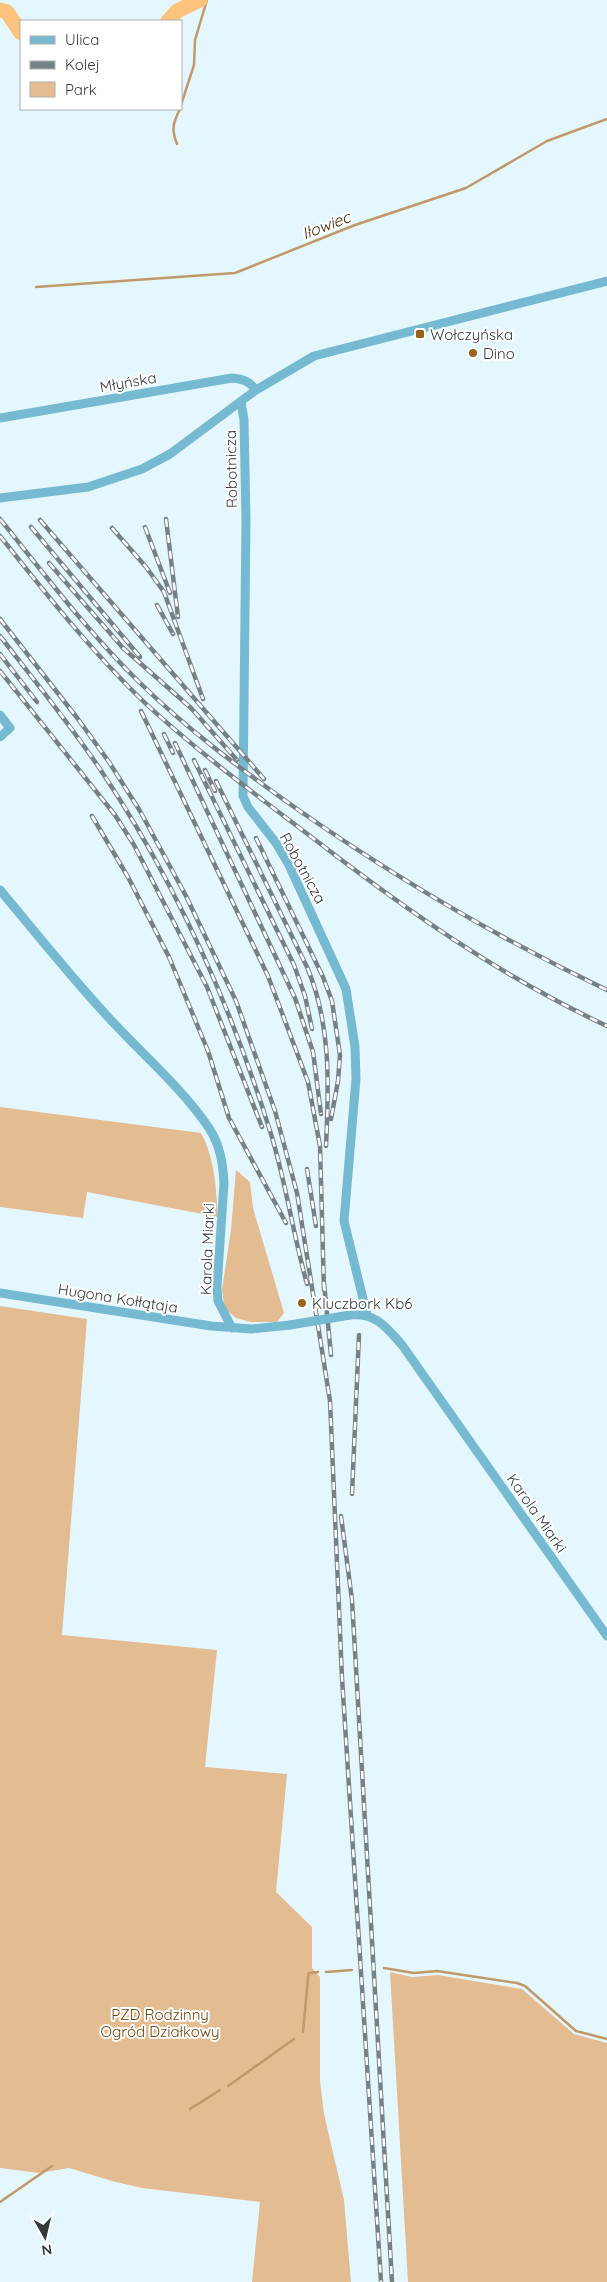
<svg xmlns="http://www.w3.org/2000/svg" width="607" height="2282" font-family="Quicksand,sans-serif">
<style>
.green{fill:#e3bc91}
.lines{fill:none;stroke-linecap:round;stroke-linejoin:round}
.stream{stroke:#c09969;stroke-width:2.5}
.river{stroke:#fdc27c;stroke-width:15}
.minor{stroke:#76bad2;stroke-width:9}
.rail-casing{stroke:#768185;stroke-width:4.5}
.rail{stroke:#fff;stroke-width:2.5;stroke-dasharray:8;stroke-linecap:butt}
.minor-bridge{stroke:#76bad2;stroke-width:9}
.poi-dot{fill:#98631a;stroke:#fff;stroke-width:2}
.labels{text-anchor:middle;dominant-baseline:central;stroke-width:4;stroke-linejoin:round;paint-order:stroke}
.poi-label{font-size:15px;fill:#333a3c;stroke:#fff;text-anchor:start}
.street-label{font-size:15px;fill:#333a3c;stroke:#fff}
.park-label{font-size:15px;fill:#6c4611;stroke:#fff}
.water-label{font-size:16px;font-style:italic;fill:#41290a;stroke:#fff}
</style>
<rect width="100%" height="100%" fill="#e5f7fe"/>
<!-- green -->
<path class="green" d="M 0,1107 L 201,1133 C 215,1159 216,1187 218,1217 L 87,1192 L 83,1218 L 0,1207 Z
M 236,1170 L 250,1182 L 253,1208 L 284,1313 L 277,1322 L 251,1322 L 236,1318 L 225,1309 L 222,1290 L 231,1230 Z
M 0,1306 L 87,1319 L 62,1635 L 217,1650 L 205,1767 L 287,1774 L 276,1892 L 312,1927 L 312,1968 L 320,1977 L 320,2081 L 324,2114 L 344,2200 L 351,2282 L 252,2282 L 260,2202 L 142,2188 L 112,2181 L 69,2168 L 39,2173 L 0,2168 Z
M 390,1972 L 412,1977 L 438,1975 L 522,1989 L 574,2034 L 607,2043 L 607,2282 L 408,2282 Z"/>
<g class="lines">
<!-- stream -->
<path class="stream" d="M 181,105 L 194,65 L 195,40 L 207,0
M 177,144 C 171,129 173,123 180,109
M 36,287 L 235,273 L 355,225 L 466,188 L 547,141 L 607,119
M 384,1968 L 414,1973 L 437,1971 L 517,1983 L 525,1986 L 576,2031 L 607,2039
M 326,1972 L 352,1970
M 303,2032 L 308,1978 L 309,1973 L 318,1972
M 228,2086 L 294,2039
M 190,2109 L 220,2090
M 0,2202 L 52,2166"/>
<!-- river -->
<path class="river" d="M 0,10 L 7,12 L 21,33
M 168,21 L 177,11 L 200,0"/>
<!-- minor -->
<path class="minor" d="M 241,402 L 244,420 L 246,519 L 243,796 L 248,807 L 276,843 L 289,865 L 346,989 L 355,1047 L 356,1079 L 344,1221 L 367,1315
M 0,418 L 232,378 C 243,379 249,381 256,390
M 0,498 L 88,487 L 142,469 L 170,454 L 256,390 L 314,356 L 607,281
M 0,715 L 10,728 L 0,737
M 0,890 C 36,933 71,977 109,1018 C 142,1054 182,1088 209,1128 C 220,1145 223,1163 224,1183 L 217,1287 L 218,1301 L 232,1328
M 0,1293 L 211,1326 L 252,1329 L 290,1325
M 350,1315 C 377,1313 386,1327 402,1345 L 607,1636"/>
<!-- rail casing -->
<g class="rail-casing">
<path id="rail" d="M 0,519 C 45,575 88,632 139,682 C 188,730 242,770 297,809 C 396,878 498,938 607,990
M 166,519 L 178,617
M 40,520 L 264,779
M 31,527 L 140,657
M 145,527 L 170,593
M 112,528 L 146,567 L 164,592 L 203,699
M 0,536 C 46,594 92,652 145,703 C 199,753 259,797 318,842 C 409,912 502,977 607,1026
M 49,563 L 123,648 L 191,708 L 237,760
M 157,605 L 173,634
M 0,619 L 78,719 L 109,762 L 140,811 L 186,896 L 236,1001 L 275,1111 L 297,1193 L 330,1401 L 342,1678 L 381,2282
M 0,636 C 34,680 69,723 100,769 C 175,881 231,1005 271,1134 C 286,1183 293,1234 307,1284
M 0,654 L 37,702
M 0,671 L 115,815 L 134,845 L 207,987 L 262,1127
M 141,711 L 268,976 L 308,1082 L 320,1146 L 324,1290
M 164,734 L 173,753
M 175,743 L 295,998 L 313,1052 L 321,1114
M 194,760 L 294,965 L 305,996 L 312,1029
M 205,770 L 215,791
M 216,781 L 307,967 C 331,1023 329,1085 326,1146
M 92,816 L 128,877 L 169,957 L 208,1051 L 229,1118 L 286,1223
M 256,838 L 323,977 L 332,1001 L 340,1055 L 338,1081 L 331,1119
M 307,1169 L 316,1226
M 324,1283 L 331,1355
M 352,1494 L 359,1335
M 341,1516 L 352,1600 L 392,2282"/>
</g>
<!-- rail -->
<use href="#rail" class="rail"/>
<!-- minor-bridge -->
<path class="minor-bridge" d="M 290,1325 L 350,1315"/>
</g>
<!-- markers -->
<g class="poi-dot">
<rect x="415" y="329" width="10" height="10" rx="2.5"/>
<circle cx="473" cy="353" r="5"/>
<circle cx="302" cy="1303" r="5"/>
</g>
<g class="labels">
<!-- poi labels -->
<g class="poi-label">
<text x="430" y="334">Wołczyńska</text>
<text x="483" y="353">Dino</text>
<text x="312" y="1303">Kluczbork Kb6</text>
</g>
<!-- street labels -->
<g class="street-label">
<text transform="translate(128 382) rotate(-10)">Młyńska</text>
<text transform="translate(231 469) rotate(-91)">Robotnicza</text>
<text transform="translate(303 868) rotate(61)">Robotnicza</text>
<text transform="translate(207 1249) rotate(-88)">Karola Miarki</text>
<text transform="translate(118 1298) rotate(9)">Hugona Kołłątaja</text>
<text transform="translate(537 1513) rotate(55)">Karola Miarki</text>
</g>
<!-- park labels -->
<g class="park-label">
<text x="160" y="2014">PZD Rodzinny<tspan x="160" dy="17">Ogród Działkowy</tspan></text>
</g>
<!-- water labels -->
<g class="water-label">
<text transform="translate(326 225) rotate(-21)">Iłowiec</text>
</g>
</g>
<!-- legend -->
<rect x="20" y="20" width="162" height="90" fill="#ffffff" stroke="#adb0b1"/>
<rect x="30" y="36" width="25" height="8" fill="#76bad2" stroke="#adb0b1"/>
<text x="65" y="45" font-size="15" fill="#333a3c">Ulica</text>
<rect x="30" y="61" width="25" height="8" fill="#768185" stroke="#adb0b1"/>
<text x="65" y="70" font-size="15" fill="#333a3c">Kolej</text>
<rect x="30" y="82" width="25" height="15" fill="#e3bc91" stroke="#adb0b1"/>
<text x="65" y="95" font-size="15" fill="#333a3c">Park</text>
<!-- north arrow -->
<g transform="translate(45 2237) rotate(172)" stroke="#ffffff" stroke-width="4" paint-order="stroke">
<path d="M0-4L9 19L0 12L-9 19Z" fill="#333a3c"/>
<text y="-8" font-size="14" font-weight="bold" text-anchor="middle" fill="#333a3c">N</text>
</g>
</svg>
